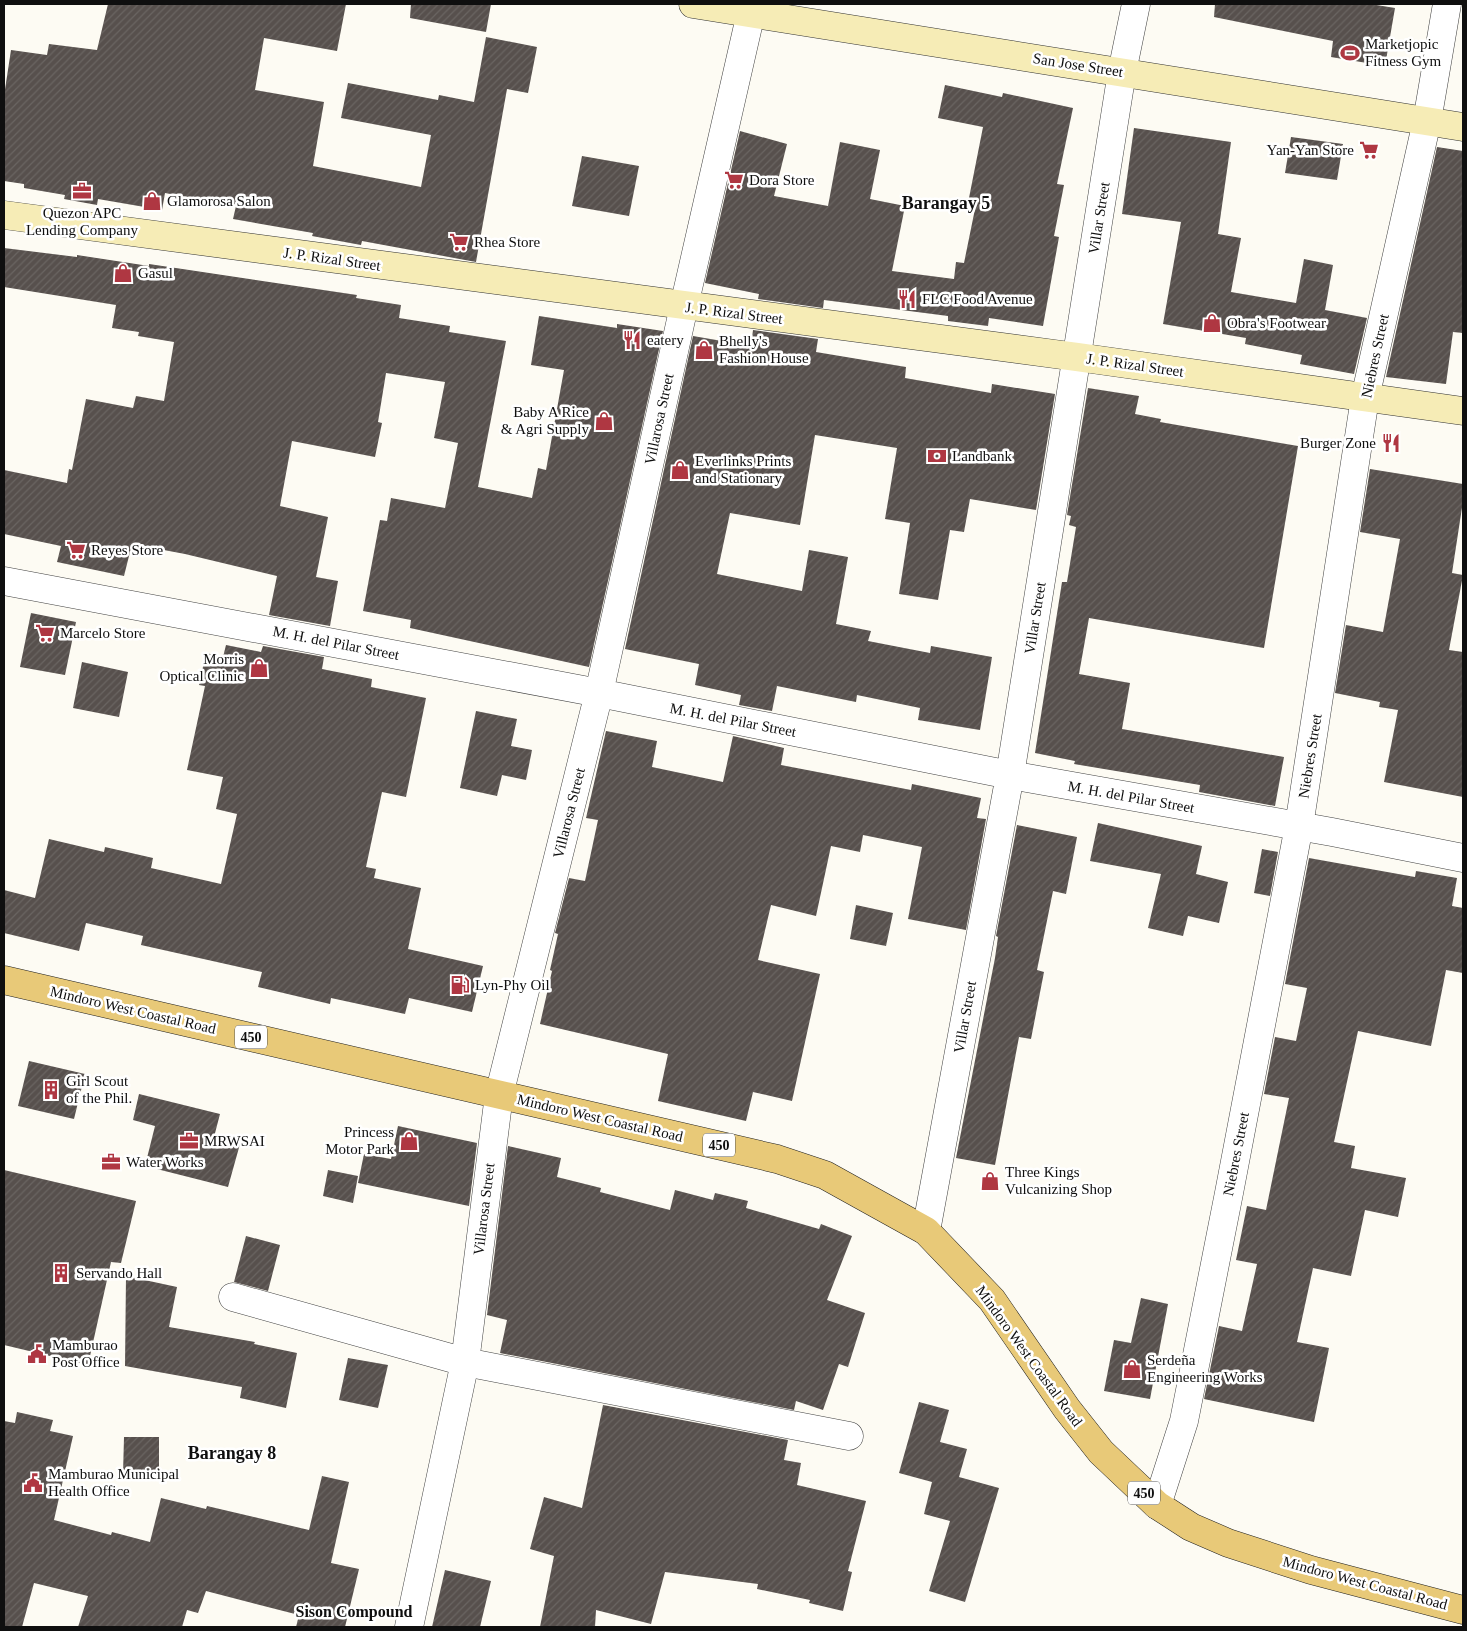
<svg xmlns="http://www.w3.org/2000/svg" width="1467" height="1631" font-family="'Times New Roman',serif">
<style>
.building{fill:url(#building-hatch)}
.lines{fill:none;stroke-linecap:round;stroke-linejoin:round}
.street-casing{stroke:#424242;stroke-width:29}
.secondary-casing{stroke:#313131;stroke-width:29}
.primary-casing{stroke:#202020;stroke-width:29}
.street{stroke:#fff;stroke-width:28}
.secondary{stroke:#f6ecb6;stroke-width:28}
.primary{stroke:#e8c978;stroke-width:28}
.labels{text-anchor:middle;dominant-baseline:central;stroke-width:5;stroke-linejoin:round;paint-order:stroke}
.shield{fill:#fff;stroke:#575757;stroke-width:1}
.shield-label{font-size:14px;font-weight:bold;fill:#0f0f0f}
.poi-label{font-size:15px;fill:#0f0f0f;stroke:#fff;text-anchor:start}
.street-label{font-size:15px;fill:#0f0f0f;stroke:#fff}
.neighbourhood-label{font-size:16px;font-weight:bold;fill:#0f0f0f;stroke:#fff}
.quarter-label{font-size:18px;font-weight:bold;fill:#0f0f0f;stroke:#fff}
</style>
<defs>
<pattern id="building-hatch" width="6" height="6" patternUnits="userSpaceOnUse" patternTransform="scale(1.25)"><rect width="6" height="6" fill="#57504d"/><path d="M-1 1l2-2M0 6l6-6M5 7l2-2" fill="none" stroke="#6a6562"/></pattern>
</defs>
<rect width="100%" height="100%" fill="#fdfbf3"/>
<!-- building -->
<path class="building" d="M 108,4 L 346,4 L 337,51 L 264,38 L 255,90 L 324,102 L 313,166 L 421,187 L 431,135 L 341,118 L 348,83 L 438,100 L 439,95 L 474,102 L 486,37 L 537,47 L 528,93 L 507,89 L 476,262 L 362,241 L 361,245 L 312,236 L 313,233 L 233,219 L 236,206 L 165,193 L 162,210 L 98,199 L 97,205 L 64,199 L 65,195 L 24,188 L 24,184 L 4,181 L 4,96 L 11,50 L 47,55 L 49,44 L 97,50 Z
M 411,4 L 491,4 L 486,32 L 410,18 Z
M 1215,4 L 1370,4 L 1395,8 L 1385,66 L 1331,57 L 1333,41 L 1214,17 Z
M 945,85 L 1002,97 L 1003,93 L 1073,108 L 1057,184 L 1064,185 L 1054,236 L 1059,237 L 1043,326 L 989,318 L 988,326 L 948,321 L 948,316 L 824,300 L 823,308 L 758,299 L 759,294 L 705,283 L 740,131 L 787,144 L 774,196 L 828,206 L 840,142 L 880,150 L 870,199 L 905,206 L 892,271 L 954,279 L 956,262 L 964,263 L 976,204 L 968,203 L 983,127 L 938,118 Z
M 1134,128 L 1231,142 L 1218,234 L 1241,238 L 1231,292 L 1296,303 L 1304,259 L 1333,265 L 1325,310 L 1367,318 L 1354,374 L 1300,364 L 1302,355 L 1245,344 L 1246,338 L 1163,324 L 1181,222 L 1122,214 Z
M 1291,137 L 1343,144 L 1337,180 L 1285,173 Z
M 1437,147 L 1463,151 L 1463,333 L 1453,332 L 1446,384 L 1386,377 Z
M 582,156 L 639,166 L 629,216 L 572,206 Z
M 4,248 L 77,257 L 77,255 L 149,266 L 149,264 L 357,295 L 356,298 L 401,305 L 399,318 L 450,326 L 449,332 L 506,341 L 478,487 L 532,498 L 538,468 L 546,470 L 564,370 L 531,365 L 539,316 L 617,328 L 617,324 L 663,331 L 589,667 L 410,628 L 411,620 L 363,611 L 380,520 L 387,521 L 391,498 L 445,508 L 458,443 L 434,438 L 445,382 L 386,373 L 378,422 L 382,423 L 375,457 L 292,441 L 280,506 L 328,517 L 316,577 L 338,581 L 330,626 L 269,615 L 277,576 L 185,554 L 132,544 L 124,576 L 57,562 L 61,546 L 4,534 L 4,470 L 67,483 L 69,469 L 72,470 L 86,399 L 133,408 L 136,396 L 164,401 L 174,342 L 138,336 L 139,332 L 112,328 L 116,305 L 4,287 Z
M 753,330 L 818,339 L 816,352 L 906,367 L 905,378 L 991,393 L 992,384 L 1055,394 L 1036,510 L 970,499 L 964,532 L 950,530 L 938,600 L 899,594 L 910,523 L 885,519 L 897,448 L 815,435 L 800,525 L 730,513 L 717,574 L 802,591 L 809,550 L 848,557 L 836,624 L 871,631 L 868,641 L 930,653 L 931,646 L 992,657 L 980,730 L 918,720 L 920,708 L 857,695 L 856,702 L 777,686 L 772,711 L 739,705 L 741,695 L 695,685 L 699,664 L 625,649 L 693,336 L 751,346 Z
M 1088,388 L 1139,396 L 1135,414 L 1161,419 L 1160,422 L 1298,446 L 1264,648 L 1089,618 L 1079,674 L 1130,683 L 1122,729 L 1284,757 L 1275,806 L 1199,792 L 1200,785 L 1074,764 L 1075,761 L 1035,753 L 1062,582 L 1067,582 L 1076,527 L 1069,525 L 1071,516 L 1067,515 Z
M 1370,469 L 1463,484 L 1463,501 L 1452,573 L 1463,575 L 1449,650 L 1463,652 L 1463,797 L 1384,782 L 1398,710 L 1379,707 L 1380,702 L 1335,693 L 1346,625 L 1383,632 L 1400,539 L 1360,532 Z
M 31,613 L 76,622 L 65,675 L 20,667 Z
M 226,645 L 261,652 L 263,646 L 324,657 L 322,669 L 372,679 L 371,687 L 426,698 L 406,797 L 382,792 L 366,867 L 376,869 L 374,878 L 421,888 L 408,949 L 483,966 L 472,1012 L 409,998 L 405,1014 L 331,998 L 330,1004 L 258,987 L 262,972 L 141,945 L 143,936 L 86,923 L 79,951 L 4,933 L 4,890 L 35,898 L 49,839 L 104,852 L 105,847 L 153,858 L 151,868 L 221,884 L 237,814 L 216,809 L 223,777 L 187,770 L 205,686 L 199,685 L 206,653 L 223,657 Z
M 82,662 L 128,672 L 119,717 L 73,708 Z
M 476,711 L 517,719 L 511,746 L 532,750 L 526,780 L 502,775 L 497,796 L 460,788 Z
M 606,731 L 657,741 L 652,767 L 723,782 L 733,736 L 784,748 L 781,765 L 911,790 L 912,784 L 981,798 L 977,818 L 986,819 L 966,930 L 908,919 L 922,847 L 863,835 L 860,852 L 831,846 L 816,916 L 771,905 L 758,960 L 820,974 L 792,1101 L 753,1092 L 746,1121 L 658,1101 L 668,1054 L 540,1024 L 552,971 L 550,970 L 558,934 L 555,933 L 569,878 L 585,881 L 598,820 L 586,818 Z
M 1098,823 L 1202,846 L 1196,874 L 1228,882 L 1219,923 L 1188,916 L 1183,936 L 1148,928 L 1161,874 L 1090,861 Z
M 1017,825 L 1077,837 L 1066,894 L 1053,891 L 1037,970 L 1044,972 L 1031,1039 L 1019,1037 L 995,1165 L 956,1158 L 995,958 L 998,937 L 996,936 Z
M 1262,849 L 1278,852 L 1270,896 L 1254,893 Z
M 1309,858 L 1415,877 L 1416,871 L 1457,878 L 1452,906 L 1463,908 L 1463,973 L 1446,970 L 1431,1046 L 1358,1031 L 1334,1142 L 1355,1146 L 1351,1168 L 1406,1178 L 1398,1217 L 1365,1210 L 1351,1276 L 1313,1268 L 1297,1342 L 1329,1348 L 1314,1422 L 1204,1399 L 1219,1326 L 1242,1331 L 1257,1264 L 1236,1260 L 1247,1206 L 1266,1210 L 1289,1098 L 1264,1094 L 1275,1037 L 1296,1041 L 1307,988 L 1285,984 Z
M 856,905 L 893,913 L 886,946 L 850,939 Z
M 29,1061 L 85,1074 L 74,1119 L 18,1106 Z
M 139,1094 L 220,1114 L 214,1137 L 240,1144 L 228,1187 L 145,1166 L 155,1126 L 133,1120 Z
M 398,1126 L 477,1143 L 469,1206 L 358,1183 L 364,1154 L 391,1159 Z
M 508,1146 L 561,1158 L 557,1177 L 601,1188 L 600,1192 L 670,1210 L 675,1190 L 713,1200 L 715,1193 L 748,1201 L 746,1208 L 819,1229 L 821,1224 L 852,1236 L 827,1300 L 865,1313 L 848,1367 L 839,1364 L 823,1410 L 796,1401 L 794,1410 L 500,1353 L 507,1320 L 487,1315 Z
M 4,1170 L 136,1201 L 121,1263 L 111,1262 L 88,1365 L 4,1345 Z
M 328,1170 L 358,1176 L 353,1203 L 323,1196 Z
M 246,1236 L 280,1245 L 268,1291 L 234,1282 Z
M 126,1276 L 177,1287 L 169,1327 L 255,1342 L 254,1344 L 297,1353 L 286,1408 L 240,1398 L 242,1387 L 125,1366 Z
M 1141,1298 L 1168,1304 L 1150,1399 L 1104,1391 L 1114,1340 L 1131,1343 Z
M 348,1358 L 388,1365 L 378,1408 L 339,1400 Z
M 919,1402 L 949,1410 L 940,1442 L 967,1449 L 959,1477 L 999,1488 L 965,1602 L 929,1591 L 950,1521 L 924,1514 L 932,1482 L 899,1473 Z
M 603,1405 L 788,1440 L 784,1460 L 801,1463 L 797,1485 L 866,1501 L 848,1571 L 852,1572 L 843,1611 L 809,1603 L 810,1600 L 757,1589 L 758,1584 L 665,1572 L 651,1624 L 596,1610 L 595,1627 L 540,1627 L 554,1556 L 530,1549 L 544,1497 L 582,1508 Z
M 17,1412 L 53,1420 L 50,1431 L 73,1436 L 54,1520 L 111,1535 L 112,1532 L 150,1542 L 161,1498 L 206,1509 L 207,1506 L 309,1530 L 322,1476 L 349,1482 L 331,1563 L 359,1569 L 345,1627 L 296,1627 L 299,1615 L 206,1591 L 198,1613 L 187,1610 L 182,1627 L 78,1627 L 88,1596 L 34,1583 L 22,1627 L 4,1627 L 4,1421 L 15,1423 Z
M 124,1437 L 159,1437 L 159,1475 L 123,1474 Z
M 445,1570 L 491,1581 L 480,1627 L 432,1627 Z"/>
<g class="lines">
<!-- street casing -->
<g class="street-casing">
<path id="street" d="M 4,581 L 599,693 L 1010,775 L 1332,832 L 1463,858
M 926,1231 L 1010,775 L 1122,72 L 1136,4
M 233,1297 L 465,1362 L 849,1436
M 1157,1505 L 1184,1421 L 1229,1193 L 1299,826 L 1365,398 L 1427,121 L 1447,4
M 409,1627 L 465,1362 L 499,1095 L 599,693 L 684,306 L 753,4"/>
</g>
<!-- secondary casing -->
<g class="secondary-casing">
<path id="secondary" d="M 693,4 L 1463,127
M 4,215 L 1077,357 L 1463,411"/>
</g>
<!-- primary casing -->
<g class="primary-casing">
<path id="primary" d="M 4,980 L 777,1159 L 825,1175 L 926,1231 L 992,1300 L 1067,1409 L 1101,1452 L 1157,1505 L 1191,1527 L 1228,1543 L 1311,1570 L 1463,1610"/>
</g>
<!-- street -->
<use href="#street" class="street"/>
<!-- secondary -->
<use href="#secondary" class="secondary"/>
<!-- primary -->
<use href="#primary" class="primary"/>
</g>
<!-- icons -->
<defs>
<g id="stadium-bare" transform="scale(1.5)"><path d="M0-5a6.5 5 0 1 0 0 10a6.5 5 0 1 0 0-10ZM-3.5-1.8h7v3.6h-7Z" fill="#af3742" stroke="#fff" stroke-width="2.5" paint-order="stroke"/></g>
<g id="supermarket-bare" transform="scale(1.5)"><path d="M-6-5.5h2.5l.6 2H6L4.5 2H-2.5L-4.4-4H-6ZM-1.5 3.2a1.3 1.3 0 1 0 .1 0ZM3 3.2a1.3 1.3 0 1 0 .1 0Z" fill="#af3742" stroke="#fff" stroke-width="2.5" paint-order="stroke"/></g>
<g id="office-bare" transform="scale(1.5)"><path d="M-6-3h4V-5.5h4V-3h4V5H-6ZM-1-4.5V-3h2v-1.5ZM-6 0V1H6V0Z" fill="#af3742" stroke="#fff" stroke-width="2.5" paint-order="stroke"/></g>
<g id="shop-bare" transform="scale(1.5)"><path d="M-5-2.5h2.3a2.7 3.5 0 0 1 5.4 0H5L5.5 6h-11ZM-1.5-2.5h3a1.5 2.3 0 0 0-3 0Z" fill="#af3742" stroke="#fff" stroke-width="2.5" paint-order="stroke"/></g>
<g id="restaurant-bare" transform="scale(1.5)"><path d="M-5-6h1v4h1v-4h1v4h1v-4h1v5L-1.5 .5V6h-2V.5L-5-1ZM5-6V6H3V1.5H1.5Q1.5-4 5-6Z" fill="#af3742" stroke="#fff" stroke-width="2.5" paint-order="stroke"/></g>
<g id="bank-bare" transform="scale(1.5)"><path d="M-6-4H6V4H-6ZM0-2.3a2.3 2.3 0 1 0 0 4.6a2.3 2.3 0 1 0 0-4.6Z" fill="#af3742" stroke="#fff" stroke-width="2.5" paint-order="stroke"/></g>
<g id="fuel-bare" transform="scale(1.5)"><path d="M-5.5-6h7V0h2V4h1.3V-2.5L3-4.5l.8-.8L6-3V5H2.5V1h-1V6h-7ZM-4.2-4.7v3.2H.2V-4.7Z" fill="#af3742" stroke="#fff" stroke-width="2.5" paint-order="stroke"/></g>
<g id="building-bare" transform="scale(1.5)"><path d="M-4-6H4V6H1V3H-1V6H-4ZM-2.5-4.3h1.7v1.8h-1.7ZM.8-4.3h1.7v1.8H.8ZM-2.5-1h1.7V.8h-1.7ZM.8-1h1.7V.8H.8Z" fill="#af3742" stroke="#fff" stroke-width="2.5" paint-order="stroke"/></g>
<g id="civic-bare" transform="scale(1.5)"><path d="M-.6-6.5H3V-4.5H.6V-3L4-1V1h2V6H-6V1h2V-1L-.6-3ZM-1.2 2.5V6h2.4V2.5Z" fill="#af3742" stroke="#fff" stroke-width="2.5" paint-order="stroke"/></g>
</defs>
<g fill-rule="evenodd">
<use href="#stadium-bare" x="1350" y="53"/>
<use href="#supermarket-bare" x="1369" y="150"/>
<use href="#supermarket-bare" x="734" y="180"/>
<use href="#office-bare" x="82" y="191"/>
<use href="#shop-bare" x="152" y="201"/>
<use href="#supermarket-bare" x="459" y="242"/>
<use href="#shop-bare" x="123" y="273"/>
<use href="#restaurant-bare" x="907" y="299"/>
<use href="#shop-bare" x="1212" y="323"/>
<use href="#restaurant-bare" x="632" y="340"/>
<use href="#shop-bare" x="704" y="350"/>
<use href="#shop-bare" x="604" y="421"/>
<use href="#restaurant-bare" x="1391" y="443"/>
<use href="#bank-bare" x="937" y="456"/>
<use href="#shop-bare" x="680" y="470"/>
<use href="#supermarket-bare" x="76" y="550"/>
<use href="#supermarket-bare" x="45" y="633"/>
<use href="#shop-bare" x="259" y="668"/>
<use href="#fuel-bare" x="460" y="985"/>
<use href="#building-bare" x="51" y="1090"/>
<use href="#office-bare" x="189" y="1141"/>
<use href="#shop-bare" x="409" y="1141"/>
<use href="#office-bare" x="111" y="1162"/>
<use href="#shop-bare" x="990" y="1181"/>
<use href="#building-bare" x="61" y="1273"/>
<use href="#civic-bare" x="37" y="1354"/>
<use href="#shop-bare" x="1132" y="1369"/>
<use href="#civic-bare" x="33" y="1483"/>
</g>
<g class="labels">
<!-- shield labels -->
<g class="shield">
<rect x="235" y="1025.5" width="32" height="23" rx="4"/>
<rect x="703" y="1133.5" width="32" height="23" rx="4"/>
<rect x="1128" y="1481.5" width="32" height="23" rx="4"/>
</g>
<g class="shield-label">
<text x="251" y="1037">450</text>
<text x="719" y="1145">450</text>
<text x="1144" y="1493">450</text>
</g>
<!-- poi labels -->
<g class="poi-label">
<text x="1365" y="44">Marketjopic<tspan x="1365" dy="17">Fitness Gym</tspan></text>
<text x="1354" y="150" text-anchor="end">Yan-Yan Store</text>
<text x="749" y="180">Dora Store</text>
<text x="167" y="201">Glamorosa Salon</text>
<text x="82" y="213" text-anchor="middle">Quezon APC<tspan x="82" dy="17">Lending Company</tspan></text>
<text x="474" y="242">Rhea Store</text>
<text x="138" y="273">Gasul</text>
<text x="922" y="299">FLC Food Avenue</text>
<text x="1227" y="323">Obra's Footwear</text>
<text x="647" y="340">eatery</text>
<text x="719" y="341">Bhelly's<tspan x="719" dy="17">Fashion House</tspan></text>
<text x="589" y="412" text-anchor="end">Baby A Rice<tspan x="589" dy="17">&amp; Agri Supply</tspan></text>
<text x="1376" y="443" text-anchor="end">Burger Zone</text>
<text x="952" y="456">Landbank</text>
<text x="695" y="461">Everlinks Prints<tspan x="695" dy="17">and Stationary</tspan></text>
<text x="91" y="550">Reyes Store</text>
<text x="60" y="633">Marcelo Store</text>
<text x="244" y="659" text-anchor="end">Morris<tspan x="244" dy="17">Optical Clinic</tspan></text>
<text x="475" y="985">Lyn-Phy Oil</text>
<text x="66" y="1081">Girl Scout<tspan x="66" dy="17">of the Phil.</tspan></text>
<text x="394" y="1132" text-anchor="end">Princess<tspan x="394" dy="17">Motor Park</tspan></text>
<text x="204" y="1141">MRWSAI</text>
<text x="126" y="1162">Water Works</text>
<text x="1005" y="1172">Three Kings<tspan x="1005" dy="17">Vulcanizing Shop</tspan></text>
<text x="76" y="1273">Servando Hall</text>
<text x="52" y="1345">Mamburao<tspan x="52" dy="17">Post Office</tspan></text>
<text x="1147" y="1360">Serdeña<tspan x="1147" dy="17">Engineering Works</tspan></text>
<text x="48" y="1474">Mamburao Municipal<tspan x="48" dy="17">Health Office</tspan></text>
</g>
<!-- street labels -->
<g class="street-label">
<text transform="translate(1078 65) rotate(9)">San Jose Street</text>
<text transform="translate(1099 218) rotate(-81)">Villar Street</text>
<text transform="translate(332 259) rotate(8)">J. P. Rizal Street</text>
<text transform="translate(734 313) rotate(7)">J. P. Rizal Street</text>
<text transform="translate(1375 356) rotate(-78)">Niebres Street</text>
<text transform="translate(1135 365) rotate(8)">J. P. Rizal Street</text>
<text transform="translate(659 419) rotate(-78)">Villarosa Street</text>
<text transform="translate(1035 618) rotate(-81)">Villar Street</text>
<text transform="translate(336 643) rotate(11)">M. H. del Pilar Street</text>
<text transform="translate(733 720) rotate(11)">M. H. del Pilar Street</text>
<text transform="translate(1310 756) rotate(-81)">Niebres Street</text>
<text transform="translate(1131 797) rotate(10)">M. H. del Pilar Street</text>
<text transform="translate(569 813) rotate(-76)">Villarosa Street</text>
<text transform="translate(133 1010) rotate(13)">Mindoro West Coastal Road</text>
<text transform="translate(965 1017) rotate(-80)">Villar Street</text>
<text transform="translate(600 1118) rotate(13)">Mindoro West Coastal Road</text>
<text transform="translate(1236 1154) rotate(-79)">Niebres Street</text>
<text transform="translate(484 1209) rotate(-83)">Villarosa Street</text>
<text transform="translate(1029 1356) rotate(54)">Mindoro West Coastal Road</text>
<text transform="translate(1365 1583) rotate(15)">Mindoro West Coastal Road</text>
</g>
<!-- neighbourhood labels -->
<g class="neighbourhood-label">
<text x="354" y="1611">Sison Compound</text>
</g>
<!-- quarter labels -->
<g class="quarter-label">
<text x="946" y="203">Barangay 5</text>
<text x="232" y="1453">Barangay 8</text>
</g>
</g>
<!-- border -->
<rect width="1467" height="1631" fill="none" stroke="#0f0f0f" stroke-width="10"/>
</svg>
